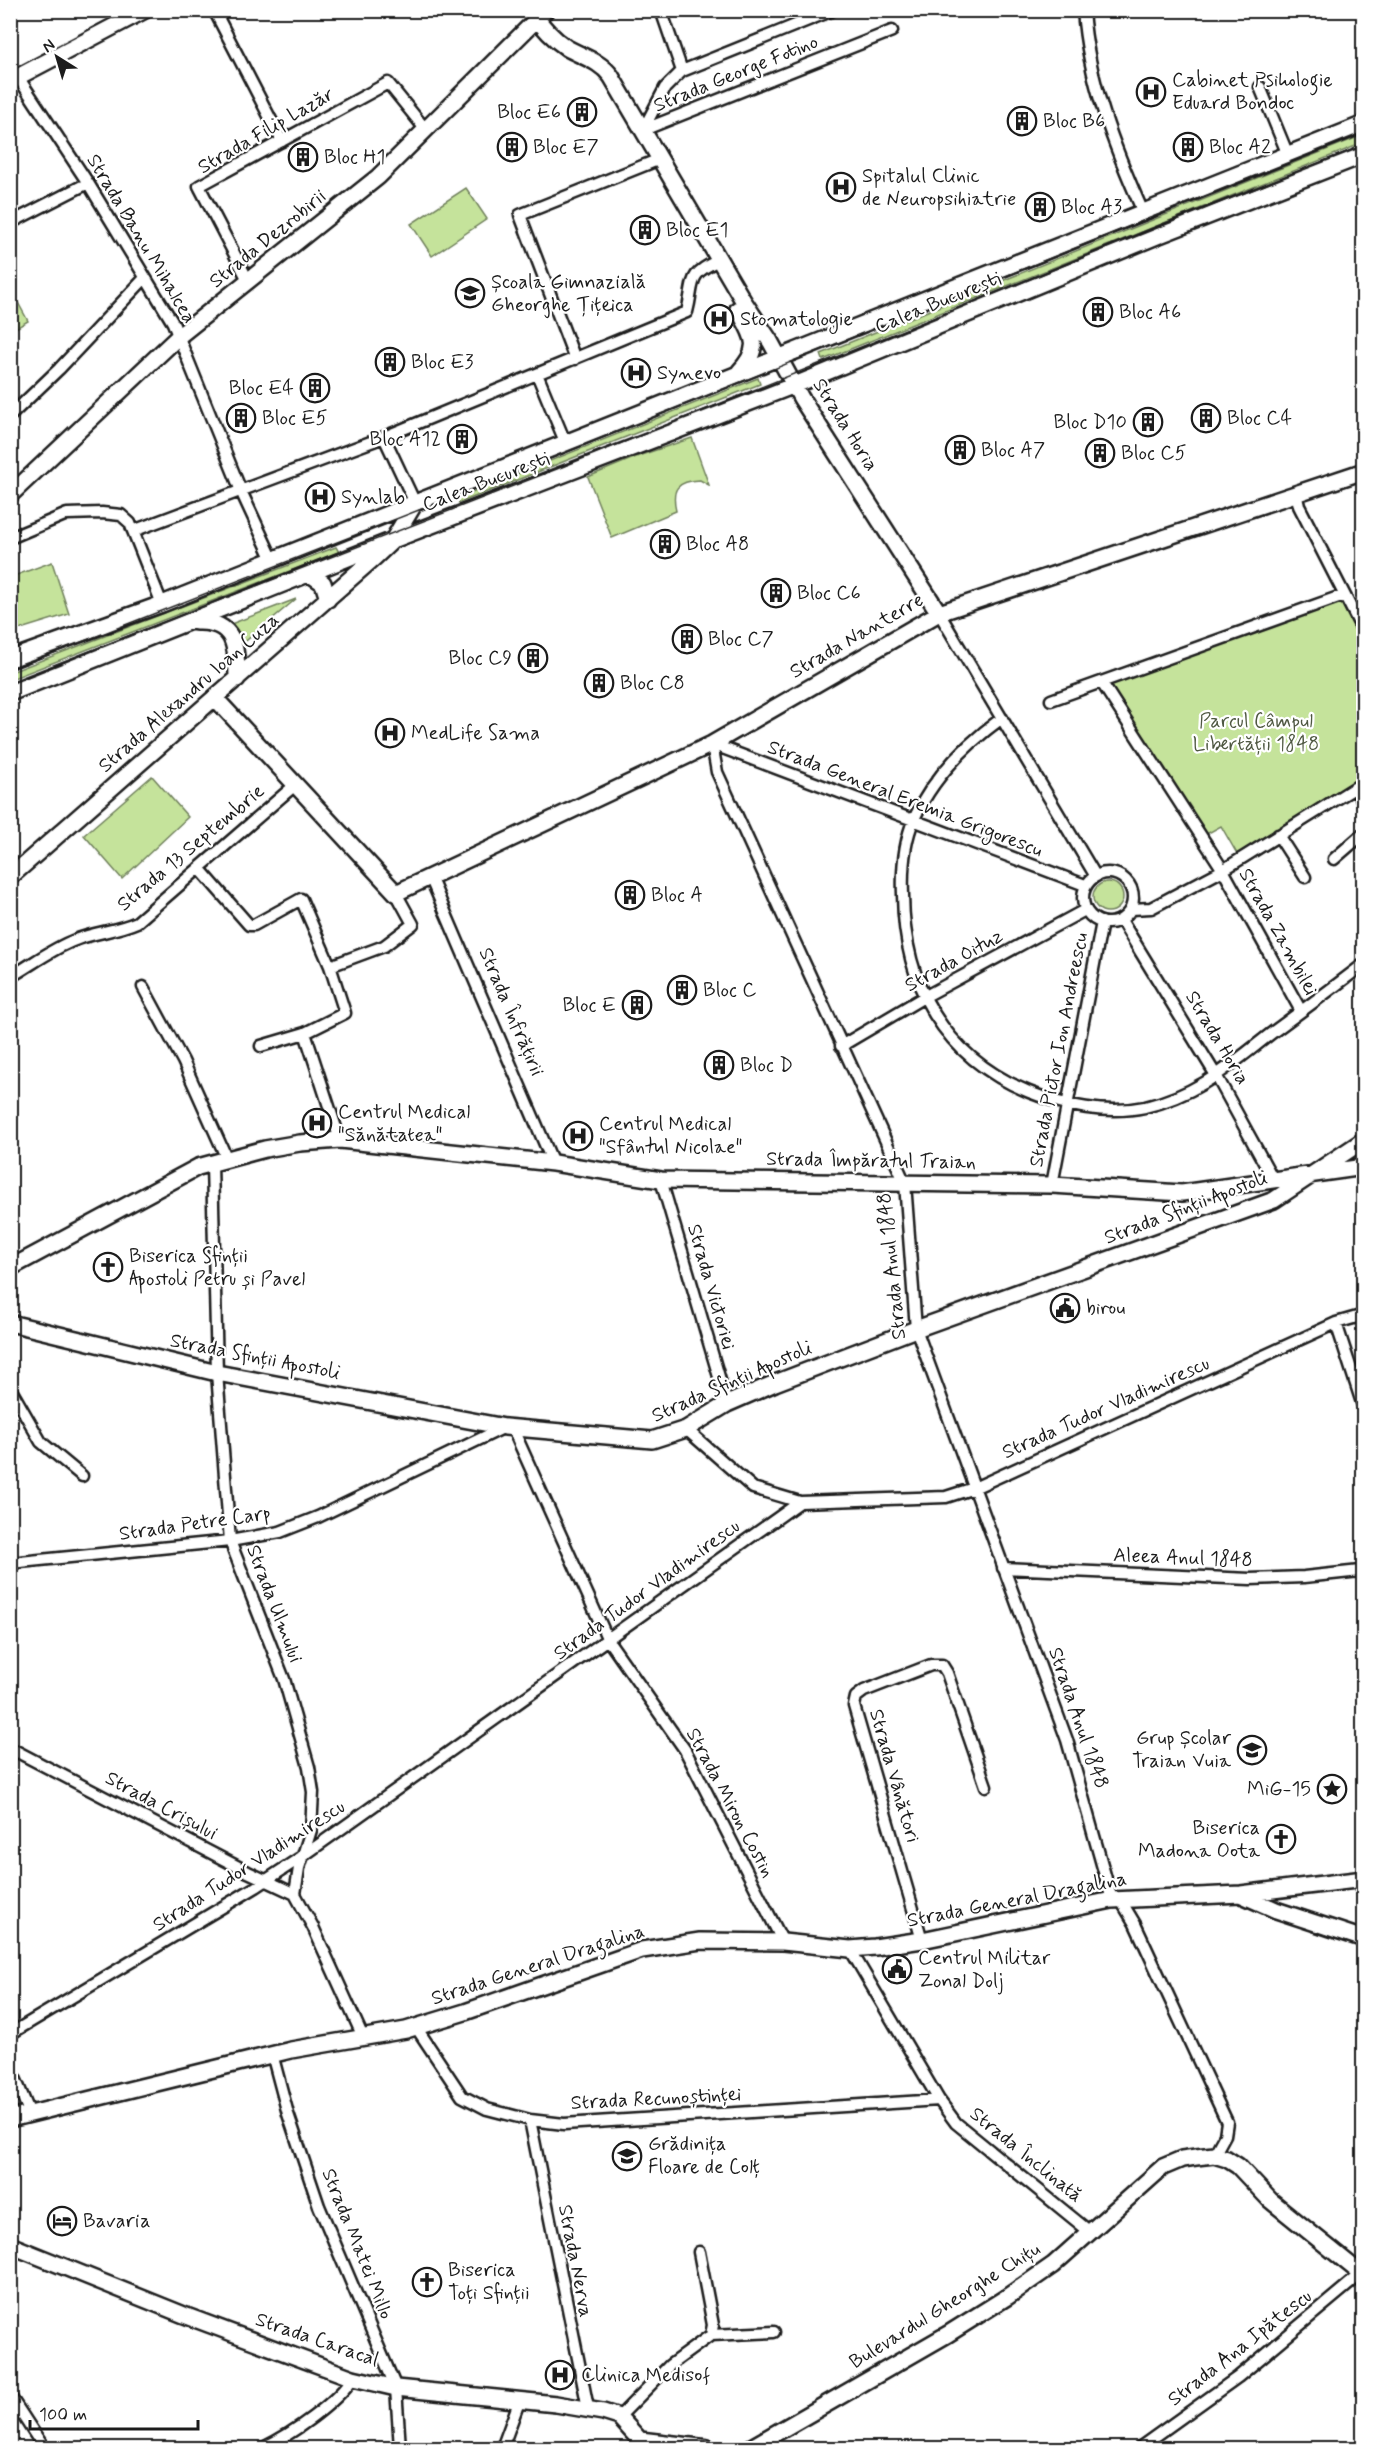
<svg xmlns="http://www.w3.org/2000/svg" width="1374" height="2459" font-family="Mynerve,sans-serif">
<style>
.green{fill:#c5e39b;stroke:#70805c;stroke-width:1.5}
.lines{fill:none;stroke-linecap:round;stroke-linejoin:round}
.street-casing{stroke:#1c1c1c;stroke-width:15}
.secondary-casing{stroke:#1c1c1c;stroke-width:20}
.street{stroke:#fff;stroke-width:10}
.secondary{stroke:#fff;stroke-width:15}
.tram{stroke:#1c1c1c;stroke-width:1.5}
.labels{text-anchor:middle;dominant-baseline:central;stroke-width:4.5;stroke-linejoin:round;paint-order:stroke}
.street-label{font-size:20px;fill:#1c1c1c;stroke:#fff}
.poi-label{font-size:20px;fill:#1c1c1c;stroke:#fff;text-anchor:start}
.park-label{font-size:20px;fill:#4f5842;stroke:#fff}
</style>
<rect width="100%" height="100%" fill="#fff"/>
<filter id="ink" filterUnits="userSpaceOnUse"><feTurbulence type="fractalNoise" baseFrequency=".0167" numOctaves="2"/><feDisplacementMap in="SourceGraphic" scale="12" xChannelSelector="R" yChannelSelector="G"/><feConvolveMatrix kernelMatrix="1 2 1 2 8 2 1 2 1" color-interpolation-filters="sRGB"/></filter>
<g filter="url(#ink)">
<!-- green -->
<path class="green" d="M 1363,135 L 1363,143 L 823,360 L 821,354 Z
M 466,188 L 487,219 L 432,256 L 411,224 Z
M 15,297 L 28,321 L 11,331 L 11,299 Z
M 758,378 L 760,384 L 459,503 L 457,498 Z
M 692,438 L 709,485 L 700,480 C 677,481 671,489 676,511 L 612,538 L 588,477 L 641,455 Z
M 336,547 L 339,552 L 11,679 L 11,672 Z
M 52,562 L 69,614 L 11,632 L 11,577 Z
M 1344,595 L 1363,633 L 1363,782 L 1240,859 L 1221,826 L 1201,837 L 1102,683 Z
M 296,599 L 241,645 L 231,624 Z
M 152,776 L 188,817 L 122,879 L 84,835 Z
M1093 897a15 15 0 1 1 30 0a15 15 0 1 1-30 0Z"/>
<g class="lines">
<!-- street casing -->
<g class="street-casing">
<path id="street" d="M 214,10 L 282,141
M 661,10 L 682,71
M 1083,10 C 1088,81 1115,149 1143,212
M 18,77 L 88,183 L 173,323 L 241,491 L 273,560
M 1260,87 L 1288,155
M 643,130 L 892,31
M 643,130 L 665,88 L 682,71 L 833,10
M 10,223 L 88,183
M 249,282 L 199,186 L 388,83 L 426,130
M 575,359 L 520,215 L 660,159
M 537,374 L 566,444
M 10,416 L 59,369 L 144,279
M 384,437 L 415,503
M 1296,493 L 1299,506 L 1364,633
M 10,538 L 67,514 L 102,513 L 121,515 L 130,523 L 133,531
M 162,604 L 133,531 L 384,437 L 687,312 C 695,281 686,275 719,260
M 939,613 L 1095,875
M 1102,683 L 1223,870 L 1301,1011
M 1051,700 L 1344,595
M 1002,718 C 965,745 933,777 914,819 C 904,842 902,871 903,895 C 904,986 944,1057 1029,1092 C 1064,1106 1107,1115 1145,1107 C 1200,1094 1230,1065 1273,1032 C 1303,1010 1334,987 1364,964
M 712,744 L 717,772 L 905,1183 L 916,1329 L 1067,1740 L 1112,1900
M 712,744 L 1085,885
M 1355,788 L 1364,803
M 1278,835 L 1305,877
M 1334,859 L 1364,833
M 199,868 L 249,925 L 254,925 L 301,899 L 330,966 L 345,1013 L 305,1033 L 261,1046
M1083 898a25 25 0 1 1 50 0a25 25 0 1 1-50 0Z
M 431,879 L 553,1163
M 1131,909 L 1151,908 L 1223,870 L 1364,782
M 1121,920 L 1217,1077 L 1273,1179
M 330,966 L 384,946 L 413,924 L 396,893
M 10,977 C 31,965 53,948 75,940 C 95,932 117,931 137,922 L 295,785
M 143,987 L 183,1061 L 227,1159
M 305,1033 L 340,1140
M 841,1046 L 924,997 L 1085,910
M 212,1163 L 217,1373 L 230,1541 L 284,1679 L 309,1767 L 313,1792 L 311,1830 L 299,1868 L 295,1894 L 313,1927 L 363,2037
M 661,1180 L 727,1404
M 1052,1185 L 1102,922
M 1336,1323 L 1364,1409
M 10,1388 L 41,1442 L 82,1476
M 512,1427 L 608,1640 L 685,1750 L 783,1942
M 686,1429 L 753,1488 L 800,1502
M 10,1563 L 230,1541 L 280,1532 L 318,1517 L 505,1427
M 1003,1568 L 1250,1579 L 1304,1577 L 1360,1571
M 10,1748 L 248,1872 L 295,1894
M 1120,1899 L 1135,1924 L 1227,2122 L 1225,2135 L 1214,2155
M 922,1940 L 854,1706 L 856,1697 L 864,1691 L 931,1665 L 942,1665 L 947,1673 L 986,1786
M 850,1949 L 939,2100 L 956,2123 L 1090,2232
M 416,2027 L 462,2096 L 487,2109 L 530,2120 L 564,2124 L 939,2100
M 10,2034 L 256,1887 L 303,1856 L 800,1502 L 946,1497 L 974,1488 L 1336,1323 L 1364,1315
M 272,2054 L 288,2114 L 319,2206 L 396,2388 L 400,2448
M 10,2066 L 30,2114
M 530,2120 L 588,2408
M 711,2335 L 774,2332
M 10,2396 L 44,2448
M 619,2417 L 670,2365 L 711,2335 L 713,2325 L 699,2252
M 263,2448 C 292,2434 335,2404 353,2378
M 502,2448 L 519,2402
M 1139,2448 L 1238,2377 L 1361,2274"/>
</g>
<!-- secondary casing -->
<g class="secondary-casing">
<path id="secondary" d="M 530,10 C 540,24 553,39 567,48 C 583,57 600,61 611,76 L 744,302 L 770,341 L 801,398 L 939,613
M 10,81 L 145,10
M 738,309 C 753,336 763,346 739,372
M 10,495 L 179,336 L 378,177 L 546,10
M 310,574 L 323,583 L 328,599
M 196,622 C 235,620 237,647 237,679
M 10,659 L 162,604 L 1364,124
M 10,693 L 393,540 L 795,385 L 1157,236 L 1364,155
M 215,698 L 396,893 L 712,744 L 939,613 L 1364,471
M 10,877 L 375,557 L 393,540 L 415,503
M 10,1268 L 198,1167 L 265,1149 L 300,1143 L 340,1140 L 553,1163 L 661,1180 L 1052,1185 L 1182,1193 L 1364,1167
M 10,1323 L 217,1373 L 505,1427 L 652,1440 L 686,1429 L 727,1404 L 775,1383 L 916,1329 L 1274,1200 L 1364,1140
M 1242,1895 L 1276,1910 L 1364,1939
M 10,2119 L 291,2050 L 406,2030 L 465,2012 L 642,1950 L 700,1941 L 783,1942 L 850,1949 L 875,1947 L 922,1940 L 1112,1900 L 1241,1894 L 1364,1879
M 10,2245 L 184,2315 L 353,2378 L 396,2388 L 556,2404 L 603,2412 L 619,2417 L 647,2448
M 640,2440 L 708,2448
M 750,2448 L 948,2334 L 1007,2297 L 1053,2265 L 1163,2167 L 1182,2159 L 1196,2157 L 1214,2155 L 1227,2159 L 1238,2166 L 1270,2200 L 1364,2276"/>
</g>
<!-- street -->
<use href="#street" class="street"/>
<!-- secondary -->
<use href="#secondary" class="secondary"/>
<!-- tram -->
<path class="tram" d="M 10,670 L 557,456 L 1364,132
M 10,682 L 562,467 L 1364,145"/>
</g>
</g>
<!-- icons -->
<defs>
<g id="hospital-ring" transform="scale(1.5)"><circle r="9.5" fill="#fff" stroke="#1c1c1c" stroke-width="1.5"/><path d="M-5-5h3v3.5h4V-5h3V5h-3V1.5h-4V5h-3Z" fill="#1c1c1c"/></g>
<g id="building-ring" transform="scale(1.5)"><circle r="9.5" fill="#fff" stroke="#1c1c1c" stroke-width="1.5"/><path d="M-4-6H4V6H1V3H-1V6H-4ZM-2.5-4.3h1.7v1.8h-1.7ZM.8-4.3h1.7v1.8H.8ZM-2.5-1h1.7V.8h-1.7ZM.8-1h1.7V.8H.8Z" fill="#1c1c1c"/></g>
<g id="school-ring" transform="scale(1.5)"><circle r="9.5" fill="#fff" stroke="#1c1c1c" stroke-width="1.5"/><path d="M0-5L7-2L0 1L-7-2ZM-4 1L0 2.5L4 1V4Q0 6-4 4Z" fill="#1c1c1c"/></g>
<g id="church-ring" transform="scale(1.5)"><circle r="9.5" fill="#fff" stroke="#1c1c1c" stroke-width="1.5"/><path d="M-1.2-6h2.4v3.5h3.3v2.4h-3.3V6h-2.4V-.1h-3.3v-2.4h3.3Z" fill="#1c1c1c"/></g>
<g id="civic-ring" transform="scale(1.5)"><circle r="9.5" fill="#fff" stroke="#1c1c1c" stroke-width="1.5"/><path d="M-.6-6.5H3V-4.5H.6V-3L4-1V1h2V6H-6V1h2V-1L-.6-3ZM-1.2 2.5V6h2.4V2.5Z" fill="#1c1c1c"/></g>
<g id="sight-ring" transform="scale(1.5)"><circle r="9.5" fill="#fff" stroke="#1c1c1c" stroke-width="1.5"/><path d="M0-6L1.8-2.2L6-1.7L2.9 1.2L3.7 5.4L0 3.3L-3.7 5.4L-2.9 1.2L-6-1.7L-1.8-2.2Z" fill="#1c1c1c"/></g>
<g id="hotel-ring" transform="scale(1.5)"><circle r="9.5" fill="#fff" stroke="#1c1c1c" stroke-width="1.5"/><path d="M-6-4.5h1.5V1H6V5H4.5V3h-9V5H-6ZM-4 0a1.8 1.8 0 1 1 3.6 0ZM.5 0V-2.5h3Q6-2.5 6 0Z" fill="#1c1c1c"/></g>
</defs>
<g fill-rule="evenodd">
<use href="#hospital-ring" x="1151" y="92"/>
<use href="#building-ring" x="582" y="112"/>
<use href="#building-ring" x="1022" y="121"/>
<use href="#building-ring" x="512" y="147"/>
<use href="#building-ring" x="1188" y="147"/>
<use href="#building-ring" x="303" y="157"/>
<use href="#hospital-ring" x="841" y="187"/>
<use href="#building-ring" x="1040" y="207"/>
<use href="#building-ring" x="645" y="230"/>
<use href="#school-ring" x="470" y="293"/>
<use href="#building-ring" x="1098" y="312"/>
<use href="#hospital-ring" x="719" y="319"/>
<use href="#building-ring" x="390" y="362"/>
<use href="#hospital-ring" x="636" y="373"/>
<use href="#building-ring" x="315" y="388"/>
<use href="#building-ring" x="241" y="418"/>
<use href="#building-ring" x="1206" y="418"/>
<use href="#building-ring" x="1148" y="422"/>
<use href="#building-ring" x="462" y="439"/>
<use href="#building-ring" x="960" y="450"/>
<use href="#building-ring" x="1100" y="453"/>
<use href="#hospital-ring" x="320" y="497"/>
<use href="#building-ring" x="665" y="544"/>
<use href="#building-ring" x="776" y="593"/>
<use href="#building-ring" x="687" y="639"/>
<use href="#building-ring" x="533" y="658"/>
<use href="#building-ring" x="599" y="683"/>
<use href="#hospital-ring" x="390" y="733"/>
<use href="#building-ring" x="630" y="895"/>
<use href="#building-ring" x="682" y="990"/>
<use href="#building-ring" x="637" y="1005"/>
<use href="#building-ring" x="719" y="1065"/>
<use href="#hospital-ring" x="317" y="1123"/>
<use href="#hospital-ring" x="578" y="1136"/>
<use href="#church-ring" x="108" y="1267"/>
<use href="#civic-ring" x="1065" y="1308"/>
<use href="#school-ring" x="1252" y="1750"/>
<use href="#sight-ring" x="1332" y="1789"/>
<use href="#church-ring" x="1281" y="1839"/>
<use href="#civic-ring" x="897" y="1969"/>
<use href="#school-ring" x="627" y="2156"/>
<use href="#hotel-ring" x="62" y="2221"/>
<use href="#church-ring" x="427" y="2282"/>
<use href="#hospital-ring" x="560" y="2375"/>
</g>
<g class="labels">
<!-- street labels -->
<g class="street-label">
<text transform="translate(736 74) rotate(-22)">Strada George Fotino</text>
<text transform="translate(266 131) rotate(-30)">Strada Filip Lazăr</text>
<text transform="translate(141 239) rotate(59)">Strada Banu Mihalcea</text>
<text transform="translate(268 239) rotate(-39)">Strada Dezrobirii</text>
<text transform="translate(938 303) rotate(-22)">Calea București</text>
<text transform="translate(845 425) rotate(58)">Strada Horia</text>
<text transform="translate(486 482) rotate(-21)">Calea București</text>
<text transform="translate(857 636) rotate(-30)">Strada Nanterre</text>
<text transform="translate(189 693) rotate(-41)">Strada Alexandru Ioan Cuza</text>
<text transform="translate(905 799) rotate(21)">Strada General Eremia Grigorescu</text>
<text transform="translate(191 848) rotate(-40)">Strada 13 Septembrie</text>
<text transform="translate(1278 932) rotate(61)">Strada Zambilei</text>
<text transform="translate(954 961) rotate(-29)">Strada Oituz</text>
<text transform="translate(511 1012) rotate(67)">Strada Înfrățirii</text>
<text transform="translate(1217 1038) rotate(59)">Strada Horia</text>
<text transform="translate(1059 1050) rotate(-79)">Strada Pictor Ion Andreescu</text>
<text transform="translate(871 1161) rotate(1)">Strada Împăratul Traian</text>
<text transform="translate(1186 1208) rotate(-21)">Strada Sfinții Apostoli</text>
<text transform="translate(892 1266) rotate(-96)">Strada Anul 1848</text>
<text transform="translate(711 1287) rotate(74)">Strada Victoriei</text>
<text transform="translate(255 1357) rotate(11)">Strada Sfinții Apostoli</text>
<text transform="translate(732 1382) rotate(-24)">Strada Sfinții Apostoli</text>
<text transform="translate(1106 1408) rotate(-24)">Strada Tudor Vladimirescu</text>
<text transform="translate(195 1524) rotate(-8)">Strada Petre Carp</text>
<text transform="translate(1183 1558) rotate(2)">Aleea Anul 1848</text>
<text transform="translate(647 1590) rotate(-36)">Strada Tudor Vladimirescu</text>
<text transform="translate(274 1604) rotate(69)">Strada Ulmului</text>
<text transform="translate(1078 1718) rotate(71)">Strada Anul 1848</text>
<text transform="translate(894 1776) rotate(74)">Strada Vânători</text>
<text transform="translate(730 1803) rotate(62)">Strada Miron Costin</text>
<text transform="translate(161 1806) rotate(28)">Strada Crișului</text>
<text transform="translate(249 1866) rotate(-33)">Strada Tudor Vladimirescu</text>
<text transform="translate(1017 1900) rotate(-11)">Strada General Dragalina</text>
<text transform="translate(538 1965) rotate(-18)">Strada General Dragalina</text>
<text transform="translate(656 2099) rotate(-3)">Strada Recunoștinței</text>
<text transform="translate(1026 2155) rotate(39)">Strada Înclinată</text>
<text transform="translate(357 2244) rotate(68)">Strada Matei Millo</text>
<text transform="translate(575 2261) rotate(79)">Strada Nerva</text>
<text transform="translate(945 2306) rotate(-32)">Bulevardul Gheorghe Chițu</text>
<text transform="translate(317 2340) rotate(19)">Strada Caracal</text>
<text transform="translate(1240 2348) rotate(-38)">Strada Ana Ipătescu</text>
</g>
<!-- poi labels -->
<g class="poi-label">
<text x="1172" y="80">Cabinet Psihologie<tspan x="1172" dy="23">Eduard Bondoc</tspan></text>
<text x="561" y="112" text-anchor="end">Bloc E6</text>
<text x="1043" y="121">Bloc B6</text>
<text x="533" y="147">Bloc E7</text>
<text x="1209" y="147">Bloc A2</text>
<text x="324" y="157">Bloc H1</text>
<text x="862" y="176">Spitalul Clinic<tspan x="862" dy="23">de Neuropsihiatrie</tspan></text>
<text x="1061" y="207">Bloc A3</text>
<text x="666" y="230">Bloc E1</text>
<text x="491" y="282">Școala Gimnazială<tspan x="491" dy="23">Gheorghe Țițeica</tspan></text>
<text x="1119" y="312">Bloc A6</text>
<text x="740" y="319">Stomatologie</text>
<text x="411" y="362">Bloc E3</text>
<text x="657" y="373">Synevo</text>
<text x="294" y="388" text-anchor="end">Bloc E4</text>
<text x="262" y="418">Bloc E5</text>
<text x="1227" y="418">Bloc C4</text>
<text x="1127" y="422" text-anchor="end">Bloc D10</text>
<text x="441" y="439" text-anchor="end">Bloc A12</text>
<text x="981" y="450">Bloc A7</text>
<text x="1121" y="453">Bloc C5</text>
<text x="341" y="497">Synlab</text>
<text x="686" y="544">Bloc A8</text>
<text x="797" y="593">Bloc C6</text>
<text x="708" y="639">Bloc C7</text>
<text x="512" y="658" text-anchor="end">Bloc C9</text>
<text x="620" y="683">Bloc C8</text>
<text x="411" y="733">MedLife Sama</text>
<text x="651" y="895">Bloc A</text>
<text x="703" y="990">Bloc C</text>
<text x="616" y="1005" text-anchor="end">Bloc E</text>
<text x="740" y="1065">Bloc D</text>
<text x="338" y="1112">Centrul Medical<tspan x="338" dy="23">"Sănătatea"</tspan></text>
<text x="599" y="1124">Centrul Medical<tspan x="599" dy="23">"Sfântul Nicolae"</tspan></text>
<text x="129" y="1256">Biserica Sfinții<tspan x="129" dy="23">Apostoli Petru și Pavel</tspan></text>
<text x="1086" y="1308">birou</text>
<text x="1231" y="1738" text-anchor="end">Grup Școlar<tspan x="1231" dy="23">Traian Vuia</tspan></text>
<text x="1311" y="1789" text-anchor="end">MiG-15</text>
<text x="1260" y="1828" text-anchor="end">Biserica<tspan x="1260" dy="23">Madona Oota</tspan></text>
<text x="918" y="1958">Centrul Militar<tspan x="918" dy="23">Zonal Dolj</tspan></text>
<text x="648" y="2144">Grădinița<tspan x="648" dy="23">Floare de Colț</tspan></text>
<text x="83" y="2221">Bavaria</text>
<text x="448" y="2270">Biserica<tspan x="448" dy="23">Toți Sfinții</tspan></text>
<text x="581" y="2375">Clinica Medisof</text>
</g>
<!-- park labels -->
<g class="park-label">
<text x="1256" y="721">Parcul Câmpul<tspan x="1256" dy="23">Libertății 1848</tspan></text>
</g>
</g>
<!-- margin -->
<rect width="1374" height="2459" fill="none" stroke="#fff" stroke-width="36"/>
<rect x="18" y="18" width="1338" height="2423" fill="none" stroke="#1c1c1c" stroke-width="2" filter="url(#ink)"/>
<!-- north arrow -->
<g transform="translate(57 57) rotate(323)" stroke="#ffffff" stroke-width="4.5" paint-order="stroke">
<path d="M0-4.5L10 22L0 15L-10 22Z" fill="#1c1c1c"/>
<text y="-9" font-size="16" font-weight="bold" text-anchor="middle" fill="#1c1c1c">N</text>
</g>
<!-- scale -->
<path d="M30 2420v9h168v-9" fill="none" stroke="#1c1c1c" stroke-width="3"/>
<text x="39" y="2420" font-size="18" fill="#1c1c1c" stroke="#ffffff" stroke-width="4.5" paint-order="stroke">100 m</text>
</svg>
